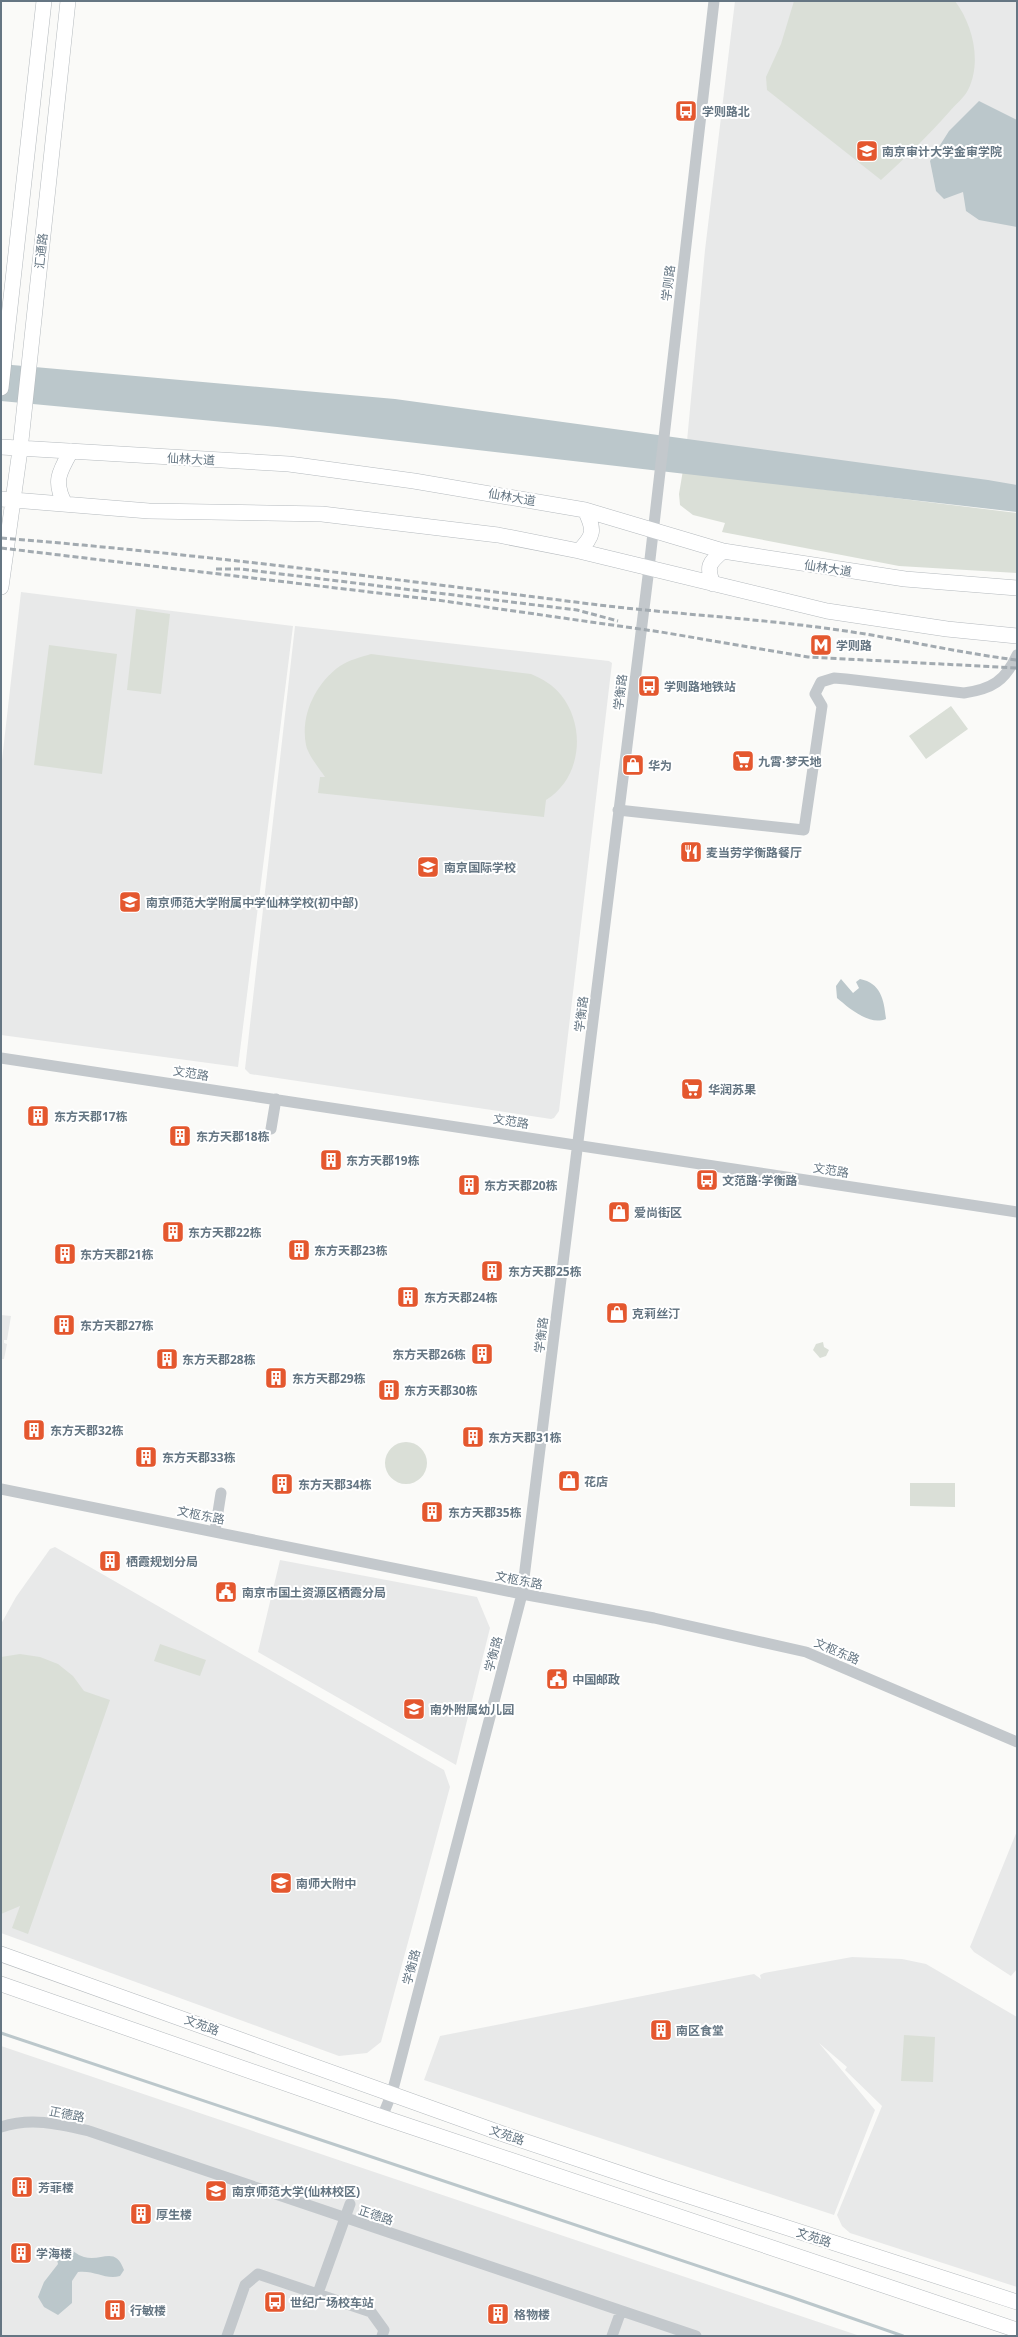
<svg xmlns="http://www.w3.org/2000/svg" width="1018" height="2337" font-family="'Open Sans','Noto Sans SC',sans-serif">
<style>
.built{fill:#e8e9e9}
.green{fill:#dadfd7}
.water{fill:#bbc7cb}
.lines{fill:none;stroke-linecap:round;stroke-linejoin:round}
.stream{stroke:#bbc7cb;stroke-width:3}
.major-casing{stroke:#b5babe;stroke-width:16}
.minor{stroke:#c3c8cc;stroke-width:11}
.major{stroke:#fff;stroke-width:15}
.rail{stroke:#a2aab0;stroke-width:3;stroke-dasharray:6 3;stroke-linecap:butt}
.labels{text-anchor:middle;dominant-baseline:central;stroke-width:4;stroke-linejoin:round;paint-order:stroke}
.poi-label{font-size:12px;font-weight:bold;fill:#657683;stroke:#fff;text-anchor:start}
.street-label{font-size:12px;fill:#657683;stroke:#fff}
</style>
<rect width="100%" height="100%" fill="#fafaf8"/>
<!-- built -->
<path class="built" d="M 735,1 L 1017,1 L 1017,488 L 687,441 L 705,250 Z
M 21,592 L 293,626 L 238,1067 L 1,1035 L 1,769 Z
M 295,626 L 609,661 L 612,663 L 559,1111 L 554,1118 L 551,1119 L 250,1074 L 245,1069 Z
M 1,1315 L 11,1316 L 7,1340 L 4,1340 L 4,1343 L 7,1344 L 4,1359 L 1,1359 L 1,1361 Z
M 55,1547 L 444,1770 L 450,1787 L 381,2042 L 367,2053 L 339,2056 L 1,1933 L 1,1624 L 16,1597 L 50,1549 Z
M 280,1560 L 477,1597 L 490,1628 L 456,1765 L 258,1652 Z
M 1017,1831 L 1017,1969 L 1011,1976 L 974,1952 L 970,1947 Z
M 852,1957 L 902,1959 L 926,1964 L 1017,2017 L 1017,2287 L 850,2233 L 842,2226 L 837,2215 L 882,2106 L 845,2070 L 847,2067 L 819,2043 L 875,2110 L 834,2215 L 424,2080 L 440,2036 L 754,1974 L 761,1979 L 760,1975 L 764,1973 Z
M 1,2046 L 860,2336 L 1,2336 Z"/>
<!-- green -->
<path class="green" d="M 794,1 L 955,1 C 973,25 982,62 968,90 C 964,98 955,105 950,111 C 928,136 905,158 881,180 L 767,90 L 766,77 L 781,44 Z
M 683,470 L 699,474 L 1017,513 L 1017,573 L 899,566 L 722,532 L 725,523 L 693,515 L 680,505 L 679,494 Z
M 136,609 L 170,614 L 161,694 L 127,690 Z
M 49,645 L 117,654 L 102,774 L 34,765 Z
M 371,654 L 531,674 C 543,679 553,685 561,695 C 586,726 582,778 546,800 L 544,817 L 318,793 L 320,777 L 325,777 C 319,768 308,755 306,745 C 300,715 316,683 340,666 C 349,660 361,657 371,654 Z
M 951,706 L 968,729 L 926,759 L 909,736 Z
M 823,1342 L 824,1347 L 829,1350 L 826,1356 L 820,1358 L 813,1350 L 816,1344 Z
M385 1463a21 21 0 1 1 42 0a21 21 0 1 1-42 0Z
M 910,1483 L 955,1483 L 955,1507 L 910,1506 Z
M 160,1644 L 206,1660 L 200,1676 L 154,1661 Z
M 20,1654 L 40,1657 L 58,1664 L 73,1676 L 84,1691 L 110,1700 L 28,1934 L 12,1928 L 20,1906 L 1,1914 L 1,1657 Z
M 904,2035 L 935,2037 L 933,2082 L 901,2081 Z"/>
<!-- water -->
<path class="water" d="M 979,101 L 1017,120 L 1017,227 L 979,220 L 966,211 L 963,192 L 944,199 L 936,191 L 930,161 L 949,131 Z
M 1,364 L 395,399 L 988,480 L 1017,485 L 1017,512 L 277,427 L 1,401 Z
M 841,979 L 853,993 L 859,988 L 856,982 L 860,979 C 881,983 884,1000 886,1019 C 869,1026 849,1008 837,998 L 836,986 Z
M 64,2247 C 72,2249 77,2255 84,2257 C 102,2262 115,2245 124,2270 L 120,2276 C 105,2280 95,2270 78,2272 L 72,2281 L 72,2303 L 58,2315 L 44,2307 L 38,2297 L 44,2282 L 58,2264 L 56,2255 L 60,2248 Z"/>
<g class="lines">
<!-- stream -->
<path class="stream" d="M 1,2033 L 791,2297 L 903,2336"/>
<!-- major casing -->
<g class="major-casing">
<path id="major" d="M 1,388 L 44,1
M 1,447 L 289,464 L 414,481 L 585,510 L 723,551 L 905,579 L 1017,588
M 1,499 L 149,511 L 322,514 L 498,535 L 579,551 L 827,611 L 947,629 L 1017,636
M 65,504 C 53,482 59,472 71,451
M 579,551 C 594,535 595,531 585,510
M 713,584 C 706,566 709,563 723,551
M 1,587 L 20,450 L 68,1
M 1,1954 L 506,2135 L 664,2188 L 1017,2302
M 1,1984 L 382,2117 L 1017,2330"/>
</g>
<!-- minor -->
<path class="minor" d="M 618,810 L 804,830 L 822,706 L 815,694 L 821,682 L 834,678 L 846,679 L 964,693 C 992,689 1005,681 1017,655
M 1,1058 L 1017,1212
M 271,1129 L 276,1099
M 1,1489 L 522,1594 L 654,1618 L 806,1652 L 1017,1742
M 215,1531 L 221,1493
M 382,2117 L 392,2093 L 522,1594 L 649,568 L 714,1
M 1,2127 C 31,2117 59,2124 89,2131 L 696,2336
M 318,2293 L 350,2204
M 227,2336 L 245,2285 L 258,2274 L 371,2312 L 384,2330 L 382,2336
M 612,2336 L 621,2311"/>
<!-- major -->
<use href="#major" class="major"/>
<!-- rail -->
<path class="rail" d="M 1,538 C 201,554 400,580 599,605 C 674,614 750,618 824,628 C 889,636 952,652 1017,660
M 1,548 L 437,600 L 661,632 L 808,657 L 1017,668
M 216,569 L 240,569 L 577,610 L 618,621"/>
</g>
<!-- icons -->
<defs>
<g id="bus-square" transform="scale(1.15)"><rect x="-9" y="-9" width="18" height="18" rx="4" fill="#e4572e" stroke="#fff"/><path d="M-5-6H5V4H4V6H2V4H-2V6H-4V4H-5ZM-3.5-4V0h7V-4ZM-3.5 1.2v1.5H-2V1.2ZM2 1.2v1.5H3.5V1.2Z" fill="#fff"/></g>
<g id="university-square" transform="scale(1.15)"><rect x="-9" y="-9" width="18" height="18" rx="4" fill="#e4572e" stroke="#fff"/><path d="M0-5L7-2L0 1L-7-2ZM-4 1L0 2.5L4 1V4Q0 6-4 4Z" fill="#fff"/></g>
<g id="metro-square" transform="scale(1.15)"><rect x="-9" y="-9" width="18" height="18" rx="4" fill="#e4572e" stroke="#fff"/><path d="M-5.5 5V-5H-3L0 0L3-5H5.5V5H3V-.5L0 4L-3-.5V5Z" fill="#fff"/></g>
<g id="supermarket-square" transform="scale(1.15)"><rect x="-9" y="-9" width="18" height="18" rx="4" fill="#e4572e" stroke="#fff"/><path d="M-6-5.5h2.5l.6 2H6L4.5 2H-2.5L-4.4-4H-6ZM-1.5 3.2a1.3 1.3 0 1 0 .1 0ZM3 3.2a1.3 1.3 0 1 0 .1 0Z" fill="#fff"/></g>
<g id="shop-square" transform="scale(1.15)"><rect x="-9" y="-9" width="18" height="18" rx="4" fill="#e4572e" stroke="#fff"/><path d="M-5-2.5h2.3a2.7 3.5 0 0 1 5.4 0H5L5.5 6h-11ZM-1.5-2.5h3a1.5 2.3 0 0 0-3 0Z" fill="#fff"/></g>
<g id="restaurant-square" transform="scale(1.15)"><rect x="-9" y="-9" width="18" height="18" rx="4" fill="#e4572e" stroke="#fff"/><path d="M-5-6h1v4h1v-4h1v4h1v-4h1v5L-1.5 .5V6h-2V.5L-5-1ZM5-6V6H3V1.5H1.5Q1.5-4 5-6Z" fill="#fff"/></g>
<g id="school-square" transform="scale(1.15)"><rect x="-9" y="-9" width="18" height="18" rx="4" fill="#e4572e" stroke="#fff"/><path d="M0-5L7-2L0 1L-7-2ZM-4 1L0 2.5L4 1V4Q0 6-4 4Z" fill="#fff"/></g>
<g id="building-square" transform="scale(1.15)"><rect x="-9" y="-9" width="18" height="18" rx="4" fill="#e4572e" stroke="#fff"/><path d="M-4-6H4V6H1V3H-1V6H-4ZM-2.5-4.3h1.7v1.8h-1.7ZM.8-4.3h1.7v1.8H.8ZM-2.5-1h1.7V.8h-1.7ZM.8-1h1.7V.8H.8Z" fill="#fff"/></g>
<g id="civic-square" transform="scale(1.15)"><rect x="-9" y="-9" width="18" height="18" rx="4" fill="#e4572e" stroke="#fff"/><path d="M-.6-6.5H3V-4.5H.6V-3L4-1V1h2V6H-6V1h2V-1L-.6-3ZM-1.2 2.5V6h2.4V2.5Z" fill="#fff"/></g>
</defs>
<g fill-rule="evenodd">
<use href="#bus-square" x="686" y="111"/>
<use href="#university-square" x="867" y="151"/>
<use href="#metro-square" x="821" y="645"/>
<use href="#bus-square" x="649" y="686"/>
<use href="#supermarket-square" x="743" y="761"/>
<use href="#shop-square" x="633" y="765"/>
<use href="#restaurant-square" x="691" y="852"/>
<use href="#school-square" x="428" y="867"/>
<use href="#school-square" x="130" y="902"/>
<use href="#supermarket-square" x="692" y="1089"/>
<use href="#building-square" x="38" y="1116"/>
<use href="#building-square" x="180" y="1136"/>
<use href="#building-square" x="331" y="1160"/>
<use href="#bus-square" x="707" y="1180"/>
<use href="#building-square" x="469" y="1185"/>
<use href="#shop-square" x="619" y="1212"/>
<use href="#building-square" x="173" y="1232"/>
<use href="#building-square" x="299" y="1250"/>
<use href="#building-square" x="65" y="1254"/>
<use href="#building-square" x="492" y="1271"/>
<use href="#building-square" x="408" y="1297"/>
<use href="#shop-square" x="617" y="1313"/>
<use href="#building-square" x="64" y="1325"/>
<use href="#building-square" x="482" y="1354"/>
<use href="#building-square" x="167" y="1359"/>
<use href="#building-square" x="276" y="1378"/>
<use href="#building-square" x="389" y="1390"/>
<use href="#building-square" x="34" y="1430"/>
<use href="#building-square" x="473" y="1437"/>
<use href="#building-square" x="146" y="1457"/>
<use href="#shop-square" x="569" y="1481"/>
<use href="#building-square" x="282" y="1484"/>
<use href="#building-square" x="432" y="1512"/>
<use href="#building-square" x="110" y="1561"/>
<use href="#civic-square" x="226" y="1592"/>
<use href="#civic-square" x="557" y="1679"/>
<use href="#school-square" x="414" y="1709"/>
<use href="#school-square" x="281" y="1883"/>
<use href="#building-square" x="661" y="2030"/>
<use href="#building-square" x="22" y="2187"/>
<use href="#university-square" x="216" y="2191"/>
<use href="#building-square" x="141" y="2214"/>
<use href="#building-square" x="21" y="2253"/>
<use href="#bus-square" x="275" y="2302"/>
<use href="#building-square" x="115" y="2310"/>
<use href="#building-square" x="498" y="2314"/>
</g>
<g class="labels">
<!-- poi labels -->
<g class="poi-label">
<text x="702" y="111">学则路北</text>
<text x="882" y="151">南京审计大学金审学院</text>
<text x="836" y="645">学则路</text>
<text x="664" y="686">学则路地铁站</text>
<text x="758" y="761">九霄·梦天地</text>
<text x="648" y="765">华为</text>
<text x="706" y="852">麦当劳学衡路餐厅</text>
<text x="444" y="867">南京国际学校</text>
<text x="146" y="902">南京师范大学附属中学仙林学校(初中部)</text>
<text x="708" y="1089">华润苏果</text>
<text x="54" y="1116">东方天郡17栋</text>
<text x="196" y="1136">东方天郡18栋</text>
<text x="346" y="1160">东方天郡19栋</text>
<text x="722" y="1180">文范路·学衡路</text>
<text x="484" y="1185">东方天郡20栋</text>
<text x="634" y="1212">爱尚街区</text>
<text x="188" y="1232">东方天郡22栋</text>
<text x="314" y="1250">东方天郡23栋</text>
<text x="80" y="1254">东方天郡21栋</text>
<text x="508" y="1271">东方天郡25栋</text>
<text x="424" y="1297">东方天郡24栋</text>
<text x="632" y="1313">克莉丝汀</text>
<text x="80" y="1325">东方天郡27栋</text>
<text x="466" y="1354" text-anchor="end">东方天郡26栋</text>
<text x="182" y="1359">东方天郡28栋</text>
<text x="292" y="1378">东方天郡29栋</text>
<text x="404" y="1390">东方天郡30栋</text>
<text x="50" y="1430">东方天郡32栋</text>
<text x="488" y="1437">东方天郡31栋</text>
<text x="162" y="1457">东方天郡33栋</text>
<text x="584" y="1481">花店</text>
<text x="298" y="1484">东方天郡34栋</text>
<text x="448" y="1512">东方天郡35栋</text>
<text x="126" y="1561">栖霞规划分局</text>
<text x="242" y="1592">南京市国土资源区栖霞分局</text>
<text x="572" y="1679">中国邮政</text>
<text x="430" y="1709">南外附属幼儿园</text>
<text x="296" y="1883">南师大附中</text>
<text x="676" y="2030">南区食堂</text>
<text x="38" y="2187">芳菲楼</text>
<text x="232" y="2191">南京师范大学(仙林校区)</text>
<text x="156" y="2214">厚生楼</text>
<text x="36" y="2253">学海楼</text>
<text x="290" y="2302">世纪广场校车站</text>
<text x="130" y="2310">行敏楼</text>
<text x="514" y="2314">格物楼</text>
</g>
<!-- street labels -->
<g class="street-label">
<text transform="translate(41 251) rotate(-84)">汇通路</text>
<text transform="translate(668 283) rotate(-83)">学则路</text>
<text transform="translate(191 459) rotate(3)">仙林大道</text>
<text transform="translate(512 497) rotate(10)">仙林大道</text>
<text transform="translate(828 568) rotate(9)">仙林大道</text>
<text transform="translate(620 692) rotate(-83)">学衡路</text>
<text transform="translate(581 1014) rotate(-83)">学衡路</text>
<text transform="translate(191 1073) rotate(9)">文范路</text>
<text transform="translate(511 1121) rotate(9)">文范路</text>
<text transform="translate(831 1170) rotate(9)">文范路</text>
<text transform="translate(541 1335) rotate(-83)">学衡路</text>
<text transform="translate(201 1515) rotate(11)">文枢东路</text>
<text transform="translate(519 1580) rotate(11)">文枢东路</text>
<text transform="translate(837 1651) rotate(23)">文枢东路</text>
<text transform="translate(493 1654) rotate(-75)">学衡路</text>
<text transform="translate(411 1967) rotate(-75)">学衡路</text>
<text transform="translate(202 2025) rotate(20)">文苑路</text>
<text transform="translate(67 2114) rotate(11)">正德路</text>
<text transform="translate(507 2135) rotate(19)">文苑路</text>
<text transform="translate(376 2215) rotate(18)">正德路</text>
<text transform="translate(814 2237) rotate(18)">文苑路</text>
</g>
</g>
<!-- border -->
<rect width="1018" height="2337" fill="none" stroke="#657683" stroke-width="4"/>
</svg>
